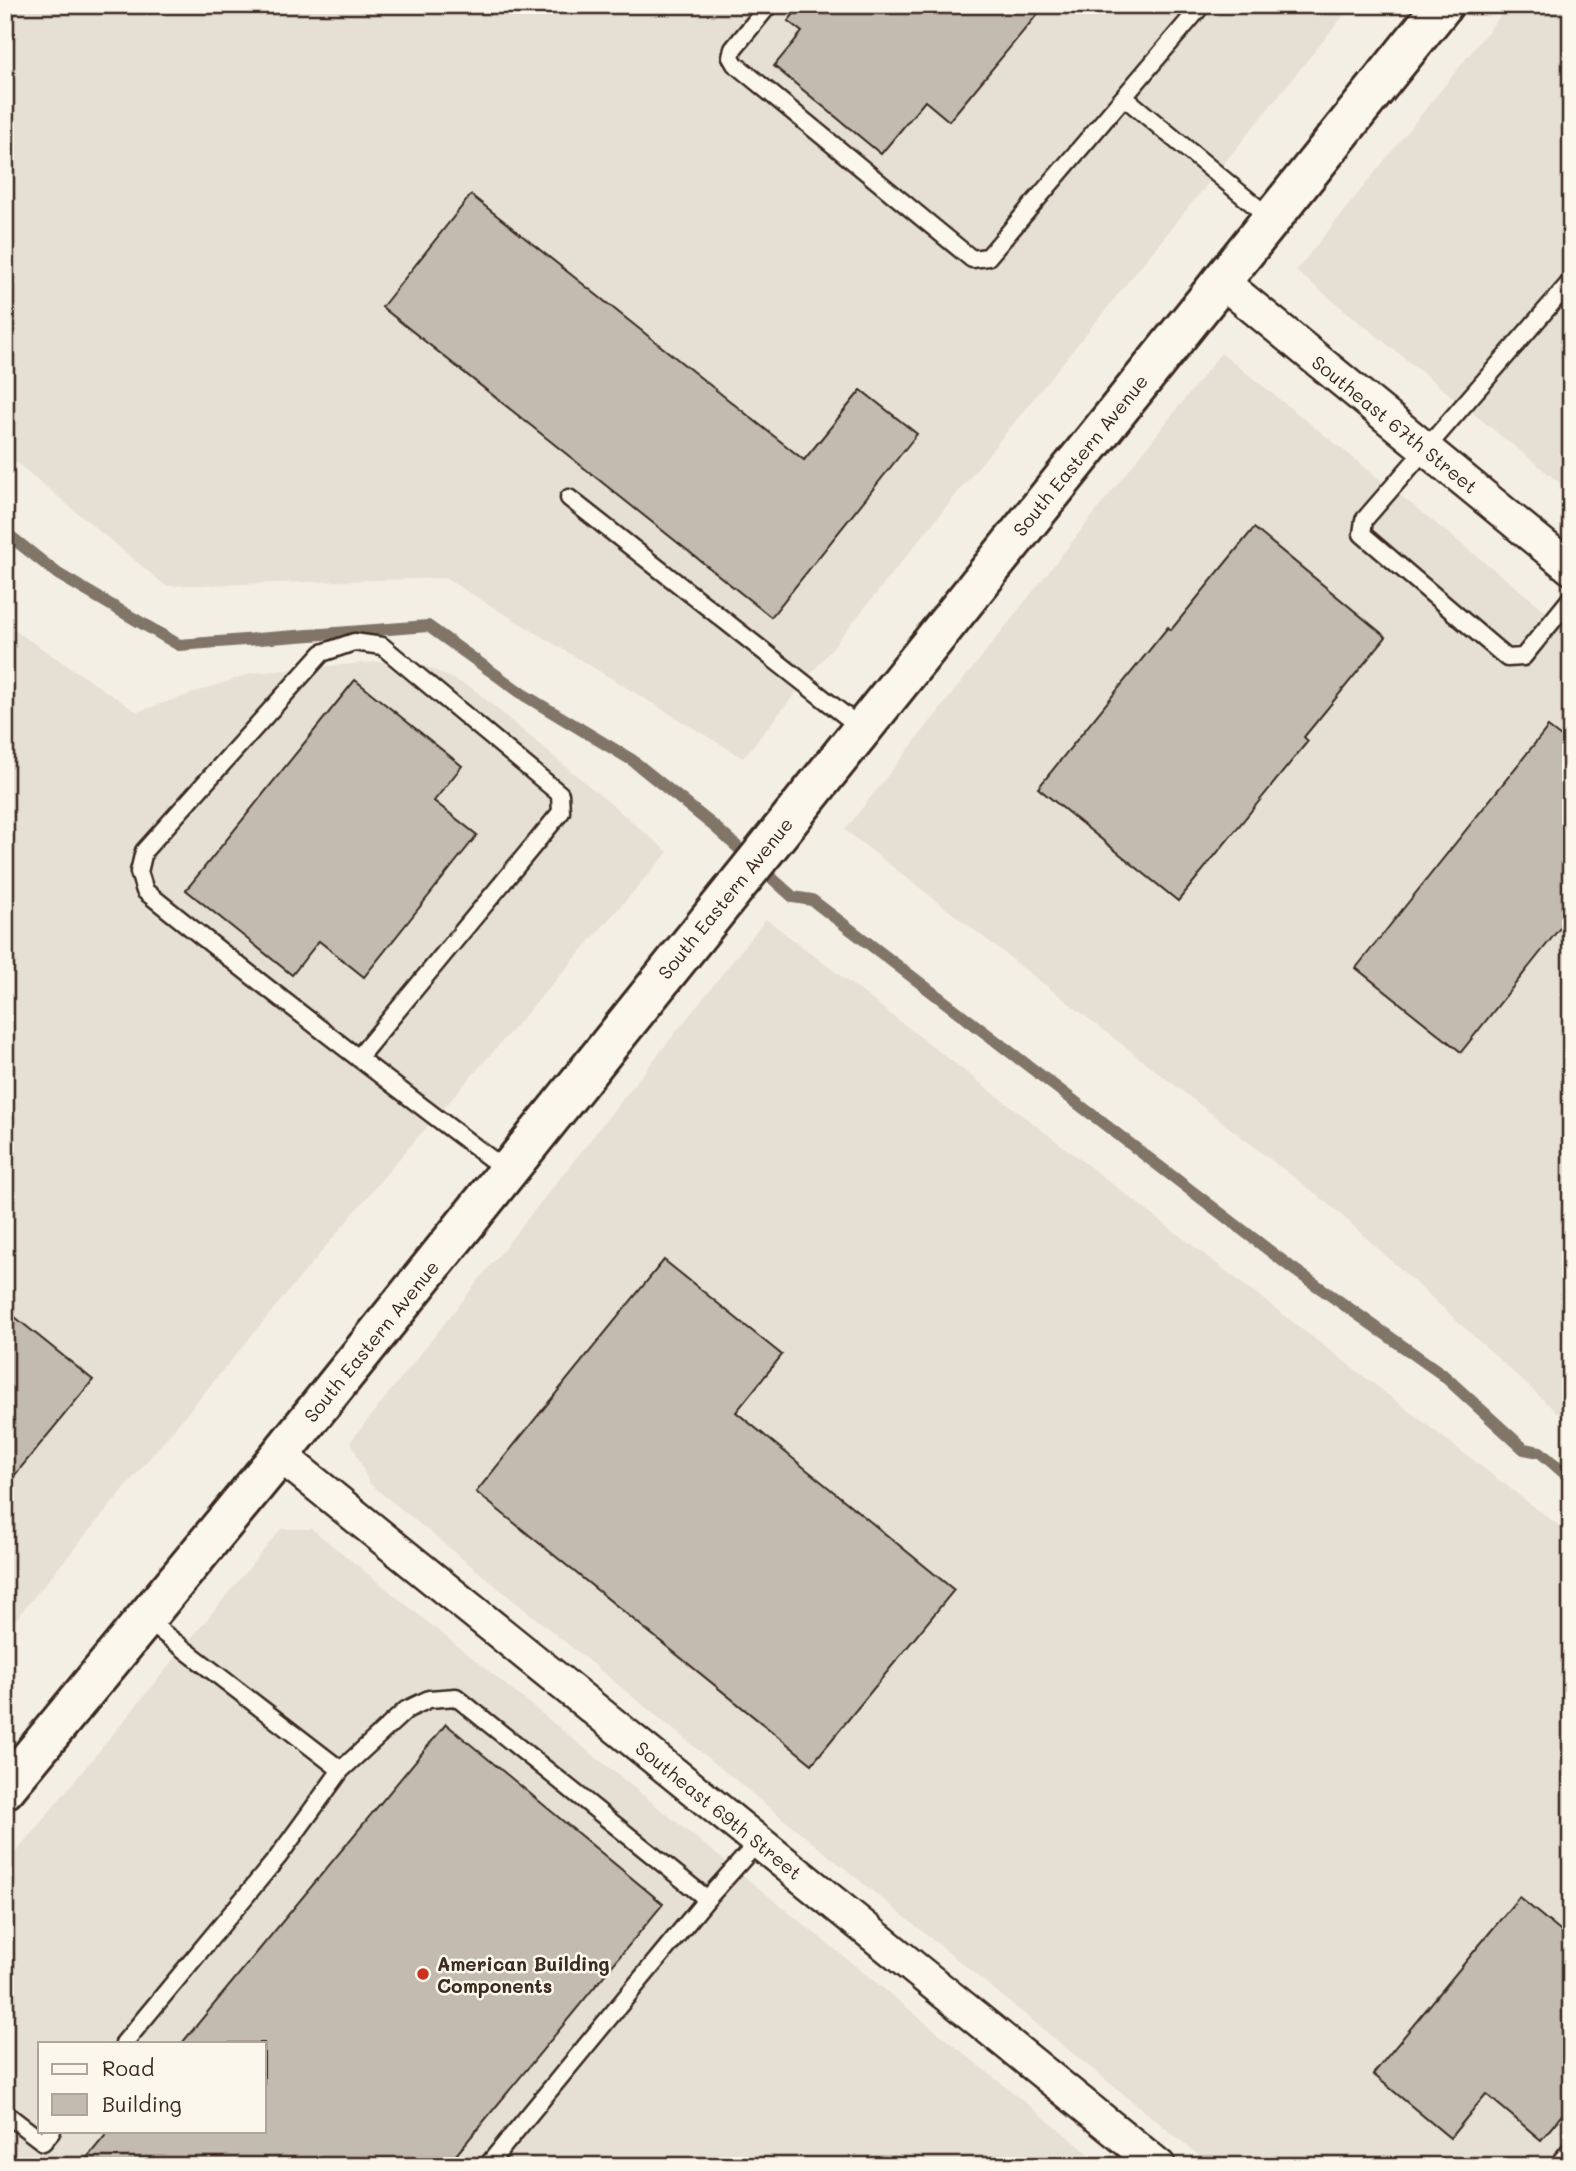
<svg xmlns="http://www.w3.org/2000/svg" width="1576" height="2171" font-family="Mali,sans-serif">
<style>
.built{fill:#e5dfd4;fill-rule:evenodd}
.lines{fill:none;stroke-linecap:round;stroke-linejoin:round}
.stream{stroke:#817468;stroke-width:12}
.building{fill:#c3bbb0;stroke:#3b2a1e;stroke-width:2}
.service-casing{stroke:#3b2a1e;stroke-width:21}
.minor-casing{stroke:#3b2a1e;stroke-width:37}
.secondary-casing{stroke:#3b2a1e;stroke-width:44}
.service{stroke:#fbf7ec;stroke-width:16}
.minor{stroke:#fbf7ec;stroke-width:32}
.secondary{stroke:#fbf7ec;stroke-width:38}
.poi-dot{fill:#c8321e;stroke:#fbf7ec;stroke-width:2.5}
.labels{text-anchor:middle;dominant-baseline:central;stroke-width:5;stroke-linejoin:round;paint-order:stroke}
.street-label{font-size:19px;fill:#3b2a1e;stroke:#fbf7ec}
.poi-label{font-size:19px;font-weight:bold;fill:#3b2a1e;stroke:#fbf7ec;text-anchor:start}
</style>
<rect width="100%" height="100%" fill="#f3efe4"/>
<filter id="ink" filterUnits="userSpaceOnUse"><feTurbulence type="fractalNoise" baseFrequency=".0143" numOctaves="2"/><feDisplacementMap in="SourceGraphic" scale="14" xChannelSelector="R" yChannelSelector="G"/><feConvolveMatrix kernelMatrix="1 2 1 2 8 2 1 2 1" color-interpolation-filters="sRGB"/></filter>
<g filter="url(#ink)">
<!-- built -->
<path class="built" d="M 7,5 L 1352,5 L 743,758 L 445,578 L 166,586 L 5,453 Z
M 1509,5 L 1571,5 L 1571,492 L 1296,271 Z
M 1221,353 L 1571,631 L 1571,1425 L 1336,1210 L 845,830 Z
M 5,624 L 137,712 L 252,673 L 410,659 L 472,688 L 668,852 L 391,1168 L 5,1632 Z
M 766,919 L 1571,1535 L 1571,2166 L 1212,2166 L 369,1483 L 351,1441 Z
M 281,1529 L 312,1529 L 1104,2166 L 5,2166 L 5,1866 ZM 40,2043 L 264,2043 L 264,2131 L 40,2131 Z"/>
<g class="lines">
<!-- stream -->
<path class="stream" d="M 5,532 L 58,574 L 179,645 L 428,626 L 524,695 L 632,760 L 715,827 L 793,897 L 812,900 L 1292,1268 L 1442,1374 L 1524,1449 L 1540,1452 L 1571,1479"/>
</g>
<!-- building -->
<path class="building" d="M 801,5 L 818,5 L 822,8 L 825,5 L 1045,5 L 949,121 L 925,101 L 881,154 L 774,66 L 802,32 L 788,21 Z
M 471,195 L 804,460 L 861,390 L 917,434 L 771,617 L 382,307 Z
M 1254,528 L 1386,637 L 1304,737 L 1308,741 L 1178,901 L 1038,788 L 1168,627 L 1171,630 Z
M 355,680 L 462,766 L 434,801 L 477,835 L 364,977 L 319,941 L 292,975 L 186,890 Z
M 1548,727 L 1569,743 L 1571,741 L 1568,798 L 1571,800 L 1571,914 L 1461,1052 L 1356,968 Z
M 664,1260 L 782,1355 L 736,1412 L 954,1590 L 812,1764 L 476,1492 Z
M 5,1309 L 93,1380 L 5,1487 Z
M 446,1724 L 663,1904 L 447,2166 L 80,2166 L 109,2131 L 264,2131 L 264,2043 L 182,2043 Z
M 1519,1897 L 1571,1940 L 1571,2104 L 1541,2140 L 1486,2094 L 1450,2138 L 1373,2074 Z"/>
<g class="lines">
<!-- service casing -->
<g class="service-casing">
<path id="service" d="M 769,5 L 733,49 L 731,57 L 735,64 L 972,259 L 988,257 L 1202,5
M 1124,97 L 1270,218
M 1571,281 L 1364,520 L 1362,534 L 1507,658 L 1523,657 L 1571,598
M 569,498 L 861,728
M 358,1058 L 561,812 L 560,794 L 382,646 L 354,642 L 322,653 L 144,851 L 139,872 L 145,891 C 264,987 385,1079 507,1171
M 341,1770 L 406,1710 L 429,1699 L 456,1697 L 707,1899 L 758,1842
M 124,2043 L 278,1857 L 341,1770 L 145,1619
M 5,2113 L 43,2142 L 52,2131
M 487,2166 L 707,1899
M 1557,2166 L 1571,2149"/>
</g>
<!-- minor casing -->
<g class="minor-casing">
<path id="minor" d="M 1220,280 L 1571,568
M 280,1455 L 1159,2166"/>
</g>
<!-- secondary casing -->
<g class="secondary-casing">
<path id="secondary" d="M 5,1789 L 280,1455 L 1443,5"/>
</g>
<!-- service -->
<use href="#service" class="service"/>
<!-- minor -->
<use href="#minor" class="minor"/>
<!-- secondary -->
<use href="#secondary" class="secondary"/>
</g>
</g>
<!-- markers -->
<circle class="poi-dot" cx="423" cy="1974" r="7"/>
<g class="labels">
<!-- street labels -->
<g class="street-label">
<text transform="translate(1395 424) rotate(39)">Southeast 67th Street</text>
<text transform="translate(1080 455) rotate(-51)">South Eastern Avenue</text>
<text transform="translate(725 898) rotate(-51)">South Eastern Avenue</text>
<text transform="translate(371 1341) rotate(-51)">South Eastern Avenue</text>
<text transform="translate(719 1810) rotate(39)">Southeast 69th Street</text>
</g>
<!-- poi labels -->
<g class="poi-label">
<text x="437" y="1963">American Building<tspan x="437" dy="22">Components</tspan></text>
</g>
</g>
<!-- margin -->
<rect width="1576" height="2171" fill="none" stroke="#fbf7ec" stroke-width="28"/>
<rect x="14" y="14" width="1548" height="2143" fill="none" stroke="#3b2a1e" stroke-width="2.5" filter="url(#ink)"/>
<!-- legend -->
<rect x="38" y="2042" width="228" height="91" fill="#fbf7ec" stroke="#aea59a" stroke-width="2"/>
<rect x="52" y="2064" width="35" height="10" fill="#fbf7ec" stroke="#aea59a" stroke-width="2"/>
<text x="102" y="2076" font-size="21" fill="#3b2a1e">Road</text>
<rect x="52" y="2094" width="35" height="21" fill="#c3bbb0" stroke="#aea59a" stroke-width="2"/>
<text x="102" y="2112" font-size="21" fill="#3b2a1e">Building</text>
</svg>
